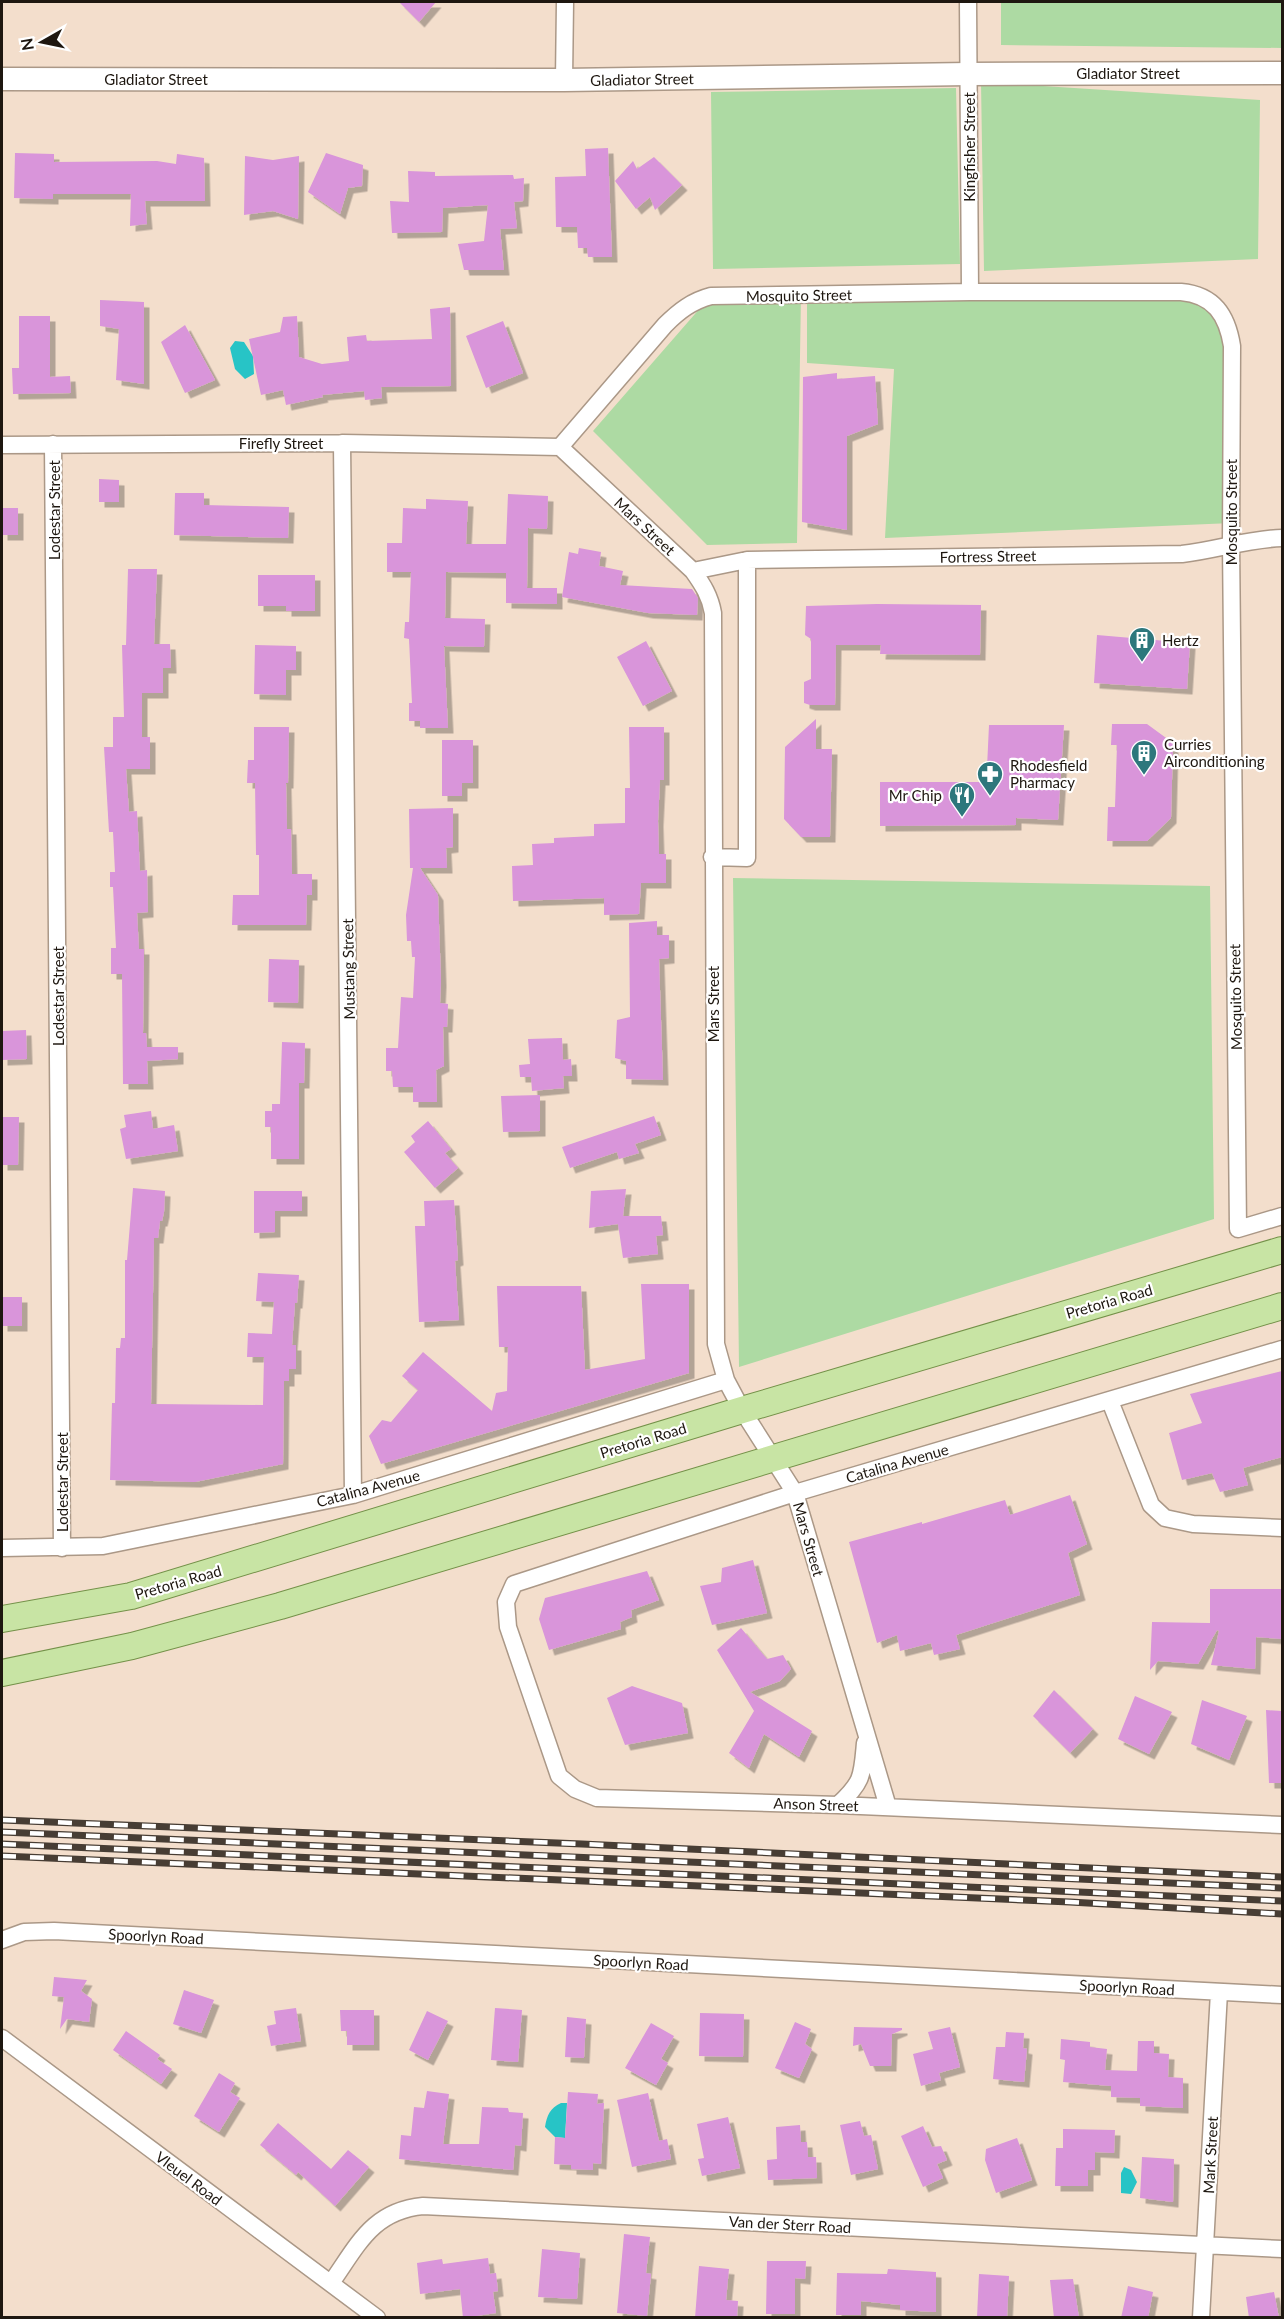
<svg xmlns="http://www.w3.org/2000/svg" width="1284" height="2319" font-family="Lato,sans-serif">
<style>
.green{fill:#addaa3}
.water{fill:#27c4c6}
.building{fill:#d995da;filter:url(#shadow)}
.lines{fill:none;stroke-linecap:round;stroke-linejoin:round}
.street-casing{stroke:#ab9887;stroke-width:19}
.secondary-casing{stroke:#ab9887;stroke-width:25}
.primary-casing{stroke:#749149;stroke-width:28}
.street{stroke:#fff;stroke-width:16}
.secondary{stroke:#fff;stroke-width:22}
.primary{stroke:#c8e4a4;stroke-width:26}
.rail-casing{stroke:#473d34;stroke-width:7}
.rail{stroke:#fff;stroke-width:4.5;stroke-dasharray:14;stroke-linecap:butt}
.labels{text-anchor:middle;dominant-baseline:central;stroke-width:4.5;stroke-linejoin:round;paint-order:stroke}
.street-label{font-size:15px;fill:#1e1710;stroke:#fff}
.poi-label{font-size:15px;fill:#1e1710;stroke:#fff;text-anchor:start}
</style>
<defs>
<filter id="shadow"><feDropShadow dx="5.5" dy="5.5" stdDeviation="0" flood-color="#0004"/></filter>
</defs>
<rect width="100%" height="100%" fill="#f3decc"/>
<!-- green -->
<path class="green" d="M 1001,2 L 1282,2 L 1282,48 L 1001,45 Z
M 981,82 L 1260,100 L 1258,259 L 984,271 Z
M 956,88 L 960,264 L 713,269 L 711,92 Z
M 801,294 L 797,543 L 707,545 L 593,431 L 708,299 Z
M 1198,294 L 1232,338 L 1232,523 L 885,538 L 894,369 L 807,363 L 807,297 Z
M 733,878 L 1210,886 L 1214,1219 L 739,1367 Z"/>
<!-- water -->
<path class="water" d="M 235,341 L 244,342 L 253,356 L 254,374 L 245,379 L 235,369 L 230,348 Z
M 561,2103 L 567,2103 L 565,2138 L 555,2137 L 545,2127 C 547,2115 550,2108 561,2103 Z
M 1124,2167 L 1131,2170 L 1137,2182 L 1131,2194 L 1121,2193 L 1121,2173 Z"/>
<!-- building -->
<path class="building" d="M 399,2 L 436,2 L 419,22 Z
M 608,148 L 612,257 L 588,257 L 587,248 L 578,248 L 577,227 L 556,227 L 555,177 L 586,176 L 585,149 Z
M 15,153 L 54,154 L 54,162 L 157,161 L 176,164 L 177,154 L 204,158 L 205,201 L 145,201 L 147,224 L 130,226 L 131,194 L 53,194 L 53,199 L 14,198 Z
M 326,153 L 363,165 L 362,186 L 348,188 L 340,214 L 308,192 Z
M 245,156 L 273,160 L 299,156 L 298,219 L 273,211 L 244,215 Z
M 654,157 L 682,185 L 655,210 L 650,197 L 636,209 L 615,181 L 633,161 L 637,169 Z
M 408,171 L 435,172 L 435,176 L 513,175 L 514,179 L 524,178 L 523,201 L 514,202 L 517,228 L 500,229 L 504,270 L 464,270 L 458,244 L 484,241 L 488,205 L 443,208 L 442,232 L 392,233 L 390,201 L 409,202 Z
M 100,300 L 144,302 L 144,384 L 116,380 L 119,329 L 100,326 Z
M 450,307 L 451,386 L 381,387 L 382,398 L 365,400 L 364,391 L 322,395 L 323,397 L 286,405 L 283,390 L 261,395 L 249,339 L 280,332 L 283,317 L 297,316 L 299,357 L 322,364 L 349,361 L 347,337 L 366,335 L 367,341 L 432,339 L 430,309 Z
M 19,316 L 50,316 L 50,377 L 70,376 L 71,393 L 13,394 L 12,368 L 19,368 Z
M 503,321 L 523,373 L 486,388 L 466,336 Z
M 185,325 L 215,380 L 185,393 L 161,342 Z
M 837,373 L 837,379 L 875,376 L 878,424 L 847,436 L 847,530 L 802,522 L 803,377 Z
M 99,479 L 119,480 L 119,502 L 99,502 Z
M 175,493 L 204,493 L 204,505 L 289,507 L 288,538 L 174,535 Z
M 508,494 L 548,496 L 547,529 L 528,528 L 527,588 L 557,588 L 557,604 L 506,603 L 506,573 L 446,572 L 445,618 L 485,619 L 484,647 L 444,646 L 448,728 L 420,728 L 420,721 L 409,721 L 409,703 L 412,703 L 409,639 L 404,638 L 405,622 L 409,622 L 411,572 L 387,572 L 387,543 L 402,543 L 403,508 L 426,509 L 426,499 L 468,501 L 466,544 L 506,544 Z
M 2,508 L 18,508 L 18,535 L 2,535 Z
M 579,548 L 601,552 L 599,566 L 623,571 L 620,585 L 692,589 L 698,598 L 697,615 L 648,613 L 562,597 L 569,552 L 578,554 Z
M 128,569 L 157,569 L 154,644 L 170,644 L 171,668 L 163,668 L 163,693 L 142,693 L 142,737 L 150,737 L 150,769 L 126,769 L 129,812 L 137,811 L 140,871 L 147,870 L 148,912 L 137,913 L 139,949 L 144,949 L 143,1033 L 146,1033 L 147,1047 L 178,1047 L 178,1059 L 147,1061 L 148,1084 L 123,1084 L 122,974 L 111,974 L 111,948 L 116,948 L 113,887 L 110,887 L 110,872 L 115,872 L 113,832 L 109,832 L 104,747 L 113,747 L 113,717 L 124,717 L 122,645 L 126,645 Z
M 258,575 L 315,575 L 315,611 L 286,611 L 286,606 L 258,606 Z
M 877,604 L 981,605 L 980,655 L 880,654 L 881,645 L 836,645 L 835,705 L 810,705 L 804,703 L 804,682 L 811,679 L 811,639 L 805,635 L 806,606 Z
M 1097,635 L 1190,643 L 1187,689 L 1094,683 Z
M 646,641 L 672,691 L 643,706 L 617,657 Z
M 255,645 L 296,646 L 296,670 L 286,670 L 286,695 L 254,694 Z
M 816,719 L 816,749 L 832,749 L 830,837 L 801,837 L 784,819 L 785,747 Z
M 1112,724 L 1147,724 L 1173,743 L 1171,818 L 1147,841 L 1107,841 L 1108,807 L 1115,807 L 1117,745 L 1111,745 Z
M 989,725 L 1064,725 L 1058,820 L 1016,818 L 1016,825 L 880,826 L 880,782 L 979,782 L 980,768 L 987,768 Z
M 254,727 L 289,727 L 288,783 L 286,783 L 287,829 L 291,829 L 292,874 L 312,874 L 312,895 L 307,895 L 306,925 L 232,925 L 233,895 L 259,895 L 259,855 L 256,855 L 255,783 L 247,783 L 248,760 L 254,760 Z
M 629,727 L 664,727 L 664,780 L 660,780 L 658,821 L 659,854 L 666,854 L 666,883 L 641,883 L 639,914 L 604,915 L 604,898 L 513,901 L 512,866 L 533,865 L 532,844 L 554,843 L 554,838 L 594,836 L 594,824 L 625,823 L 625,788 L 630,788 Z
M 442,740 L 473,740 L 473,783 L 462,783 L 462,796 L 442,796 Z
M 453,808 L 453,847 L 446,848 L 447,868 L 420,868 L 438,895 L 441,981 L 440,1003 L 448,1004 L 447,1027 L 443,1027 L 444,1066 L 436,1070 L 437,1102 L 413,1102 L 413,1087 L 393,1087 L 392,1071 L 386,1071 L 386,1048 L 398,1048 L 401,997 L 413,998 L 415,957 L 412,957 L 411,941 L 407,941 L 406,915 L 413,868 L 410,868 L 409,809 Z
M 657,921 L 657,935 L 669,935 L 669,958 L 659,959 L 663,1080 L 626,1079 L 626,1061 L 615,1058 L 617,1020 L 630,1017 L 629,923 Z
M 269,959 L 299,960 L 298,1003 L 268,1002 Z
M 26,1030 L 27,1059 L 2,1060 L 2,1031 Z
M 562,1038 L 563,1060 L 571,1059 L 572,1076 L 563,1076 L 564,1088 L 532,1091 L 531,1077 L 520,1077 L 519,1065 L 530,1064 L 528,1039 Z
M 282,1042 L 305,1043 L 304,1083 L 299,1083 L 299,1159 L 271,1159 L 271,1127 L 265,1127 L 265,1111 L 272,1111 L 272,1104 L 280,1104 Z
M 540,1095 L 540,1131 L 503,1132 L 501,1096 Z
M 151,1111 L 153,1129 L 174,1125 L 178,1151 L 126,1159 L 120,1129 L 126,1127 L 124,1115 Z
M 654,1116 L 661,1135 L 635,1144 L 639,1153 L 619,1159 L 617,1152 L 570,1168 L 562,1147 Z
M 2,1117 L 19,1117 L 18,1165 L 2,1165 Z
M 428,1121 L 451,1149 L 445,1153 L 458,1168 L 435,1188 L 404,1152 L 415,1142 L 411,1136 Z
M 133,1188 L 165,1191 L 164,1212 L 162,1221 L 160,1221 L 158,1238 L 154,1238 L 151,1404 L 263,1405 L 264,1357 L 247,1357 L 248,1333 L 272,1334 L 274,1302 L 256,1301 L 258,1273 L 299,1275 L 297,1303 L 295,1303 L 292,1345 L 296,1345 L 296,1369 L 289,1369 L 289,1381 L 284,1381 L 283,1464 L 195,1482 L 110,1480 L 112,1403 L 115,1403 L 116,1348 L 120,1348 L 121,1338 L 125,1338 L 125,1260 L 127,1260 Z
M 626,1189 L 623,1216 L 661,1216 L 663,1235 L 656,1236 L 658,1254 L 623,1258 L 618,1224 L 589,1228 L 591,1191 Z
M 254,1191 L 302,1191 L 302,1211 L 275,1211 L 275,1232 L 254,1233 Z
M 454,1200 L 458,1260 L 455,1261 L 459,1320 L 419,1322 L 415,1226 L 425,1226 L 424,1201 Z
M 641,1284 L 689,1284 L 689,1373 L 381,1464 L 369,1436 L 382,1420 L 391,1422 L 418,1390 L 402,1376 L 423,1352 L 492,1411 L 496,1393 L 507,1391 L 508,1347 L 499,1347 L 497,1286 L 581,1286 L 585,1370 L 645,1359 Z
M 2,1297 L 22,1297 L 22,1326 L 2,1326 Z
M 1282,1371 L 1282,1457 L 1243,1468 L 1248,1485 L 1220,1492 L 1212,1473 L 1182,1480 L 1169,1433 L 1202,1423 L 1190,1394 Z
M 1070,1495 L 1087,1544 L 1068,1553 L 1080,1595 L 956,1635 L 960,1649 L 934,1655 L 931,1643 L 900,1651 L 897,1635 L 877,1643 L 849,1542 L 922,1522 L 922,1524 L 1005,1500 L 1010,1515 Z
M 753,1560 L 767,1613 L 712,1625 L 700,1586 L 721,1582 L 722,1568 Z
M 647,1571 L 659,1600 L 631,1610 L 632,1617 L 620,1622 L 621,1629 L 549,1650 L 539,1619 L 545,1598 Z
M 1210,1589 L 1282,1589 L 1282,1639 L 1256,1637 L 1255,1669 L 1211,1665 L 1219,1631 L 1217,1630 L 1198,1664 L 1158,1661 L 1150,1670 L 1152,1622 L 1210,1623 Z
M 741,1628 L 767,1659 L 783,1655 L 791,1669 L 780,1681 L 750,1692 L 812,1731 L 799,1757 L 764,1734 L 749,1768 L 729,1753 L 754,1711 L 717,1650 Z
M 632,1686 L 682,1703 L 688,1733 L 625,1745 L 607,1698 Z
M 1054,1690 L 1093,1729 L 1070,1753 L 1033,1716 Z
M 1135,1696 L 1172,1712 L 1149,1754 L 1118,1739 Z
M 1202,1700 L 1247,1716 L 1229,1760 L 1191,1744 Z
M 1266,1710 L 1282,1711 L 1282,1783 L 1269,1783 Z
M 54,1977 L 87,1980 L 81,1991 L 92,1999 L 89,2022 L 67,2019 L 60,2029 L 64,1997 L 52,1996 Z
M 184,1990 L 214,2000 L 201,2033 L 173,2024 Z
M 296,2008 L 301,2041 L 271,2046 L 267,2026 L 276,2024 L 274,2011 Z
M 495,2008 L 522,2010 L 518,2062 L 491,2060 Z
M 340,2010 L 374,2010 L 374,2045 L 347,2045 L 347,2031 L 341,2031 Z
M 427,2011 L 448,2021 L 428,2060 L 409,2050 Z
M 700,2013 L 744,2014 L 743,2057 L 699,2056 Z
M 567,2017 L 586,2019 L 584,2058 L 565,2057 Z
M 795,2022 L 811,2029 L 805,2044 L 812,2049 L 799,2078 L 775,2068 Z
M 651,2023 L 674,2036 L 661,2059 L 668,2063 L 656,2085 L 625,2068 Z
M 854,2027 L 902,2028 L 902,2030 L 892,2034 L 891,2066 L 870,2066 L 861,2044 L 853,2046 Z
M 950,2027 L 960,2067 L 939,2073 L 941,2080 L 921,2086 L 913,2054 L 933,2049 L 928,2032 Z
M 126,2031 L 160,2055 L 157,2059 L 172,2069 L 161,2084 L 113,2050 Z
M 1006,2032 L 1024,2033 L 1023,2048 L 1027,2049 L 1024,2082 L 993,2079 L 996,2047 L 1005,2047 Z
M 1061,2039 L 1090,2042 L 1090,2047 L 1107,2049 L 1105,2070 L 1137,2071 L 1138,2041 L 1154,2041 L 1154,2053 L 1169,2054 L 1168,2077 L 1183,2078 L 1183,2108 L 1140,2106 L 1140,2098 L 1111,2097 L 1111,2086 L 1063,2082 L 1065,2060 L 1060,2059 Z
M 219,2073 L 235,2083 L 230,2092 L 240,2098 L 219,2132 L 194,2116 Z
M 427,2091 L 449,2094 L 443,2144 L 479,2144 L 482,2107 L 508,2108 L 509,2112 L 523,2113 L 521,2146 L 515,2145 L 513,2170 L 399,2159 L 401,2135 L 411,2136 L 414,2107 L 424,2108 Z
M 568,2092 L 598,2094 L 597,2104 L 604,2103 L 601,2164 L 593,2163 L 593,2170 L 571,2169 L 571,2165 L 554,2164 L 555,2137 L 565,2138 Z
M 648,2093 L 659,2141 L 667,2139 L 671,2159 L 632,2167 L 617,2100 Z
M 728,2117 L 740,2168 L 702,2176 L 698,2159 L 704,2158 L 697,2124 Z
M 860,2121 L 864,2136 L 871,2135 L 878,2169 L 851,2175 L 840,2125 Z
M 278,2123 L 331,2169 L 348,2150 L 369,2167 L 335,2206 L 298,2172 L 296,2175 L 260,2145 Z
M 800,2125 L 801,2142 L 807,2142 L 808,2157 L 816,2157 L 817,2178 L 768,2180 L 767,2160 L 777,2159 L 776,2127 Z
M 923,2126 L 932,2147 L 941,2146 L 947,2160 L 937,2164 L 943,2178 L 923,2187 L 901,2136 Z
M 1063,2129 L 1115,2130 L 1114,2153 L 1095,2152 L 1095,2170 L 1088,2170 L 1088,2186 L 1055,2186 L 1056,2148 L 1063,2148 Z
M 1017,2138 L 1032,2180 L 996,2193 L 985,2160 L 986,2149 Z
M 1142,2157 L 1174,2159 L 1173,2202 L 1140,2198 Z
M 624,2234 L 650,2237 L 646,2273 L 651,2274 L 647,2316 L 617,2313 Z
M 542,2249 L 580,2253 L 577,2299 L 538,2297 Z
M 488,2258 L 490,2274 L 496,2273 L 498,2291 L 493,2292 L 496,2313 L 463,2318 L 460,2289 L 420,2294 L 417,2263 L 442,2259 L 443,2264 Z
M 767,2261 L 806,2261 L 805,2279 L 795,2278 L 795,2314 L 766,2314 Z
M 699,2266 L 729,2269 L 726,2300 L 738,2301 L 737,2318 L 695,2318 Z
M 888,2269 L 936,2272 L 936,2312 L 900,2310 L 900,2305 L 861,2301 L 861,2315 L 836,2315 L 837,2273 L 887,2274 Z
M 979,2274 L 1009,2276 L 1007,2318 L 977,2318 Z
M 1073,2279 L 1079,2318 L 1054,2318 L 1050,2280 Z
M 1128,2286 L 1153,2292 L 1148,2318 L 1121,2318 Z
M 1274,2292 L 1279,2318 L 1249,2318 L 1246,2297 Z"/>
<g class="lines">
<!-- street casing -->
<g class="street-casing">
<path id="street" d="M 968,2 L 970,292
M 564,80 L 565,2
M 342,443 L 353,1495
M 53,444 L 62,1548
M 2,445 L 342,443 L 560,447
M 693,571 L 747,560 L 1182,554 C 1217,550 1247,539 1282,538
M 712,857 L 747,858 L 747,560
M 1282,1349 L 795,1493 L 514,1584 L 506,1602 L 508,1627 L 559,1776 L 575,1789 L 597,1798 L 838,1805 L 1282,1825
M 1110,1401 L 1151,1505 L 1165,1518 L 1193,1524 L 1282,1528
M 2,1548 L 103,1546 L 353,1495 L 726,1380
M 838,1805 C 863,1782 862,1776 865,1743
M 888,1807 L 795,1493 L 742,1410 L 726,1380 L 716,1344 L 713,613 C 710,596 703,585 693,571 L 560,447 L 665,325 C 679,311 692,301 711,296 L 970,292 L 1181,292 C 1214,295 1227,315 1232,346 L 1231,543 L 1238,1229 L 1282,1216
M 2,1940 L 24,1932 L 54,1931 L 1282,1995
M 2,2038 L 377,2318
M 331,2283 C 358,2245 372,2211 423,2206 L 1282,2249
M 1201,2318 L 1219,1992"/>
</g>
<!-- secondary casing -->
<g class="secondary-casing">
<path id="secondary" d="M 2,79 L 564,80 L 969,74 L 1282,73"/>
</g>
<!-- primary casing -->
<g class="primary-casing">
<path id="primary" d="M 2,1619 L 131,1596 L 742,1410 L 1282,1250
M 2,1673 L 132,1646 L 280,1606 L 1282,1306"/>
</g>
<!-- street -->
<use href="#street" class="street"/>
<!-- secondary -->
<use href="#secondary" class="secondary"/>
<!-- primary -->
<use href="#primary" class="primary"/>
<!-- rail casing -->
<g class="rail-casing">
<path id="rail" d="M 2,1820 L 582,1844 L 1282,1877
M 2,1832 L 1282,1888
M 2,1844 L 1282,1901
M 2,1856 L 1070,1902 L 1282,1914"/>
</g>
<!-- rail -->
<use href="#rail" class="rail"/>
</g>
<!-- icons -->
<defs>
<g id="building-pin" transform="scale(1.35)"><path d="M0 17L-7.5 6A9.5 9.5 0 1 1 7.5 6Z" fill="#2d777c" stroke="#fff"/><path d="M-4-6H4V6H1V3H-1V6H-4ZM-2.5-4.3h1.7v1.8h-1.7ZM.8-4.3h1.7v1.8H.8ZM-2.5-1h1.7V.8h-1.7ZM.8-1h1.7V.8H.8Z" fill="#fff"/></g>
<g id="pharmacy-pin" transform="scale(1.35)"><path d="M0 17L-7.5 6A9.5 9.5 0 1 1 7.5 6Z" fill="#2d777c" stroke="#fff"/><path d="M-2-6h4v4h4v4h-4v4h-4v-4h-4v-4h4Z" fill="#fff"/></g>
<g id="restaurant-pin" transform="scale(1.35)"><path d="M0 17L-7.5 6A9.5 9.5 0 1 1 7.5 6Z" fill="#2d777c" stroke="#fff"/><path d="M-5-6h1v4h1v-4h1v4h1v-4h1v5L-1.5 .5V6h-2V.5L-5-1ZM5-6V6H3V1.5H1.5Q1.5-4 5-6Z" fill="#fff"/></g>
</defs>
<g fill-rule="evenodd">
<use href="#building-pin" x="1142" y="640"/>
<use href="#building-pin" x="1144" y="753"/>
<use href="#pharmacy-pin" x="990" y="774"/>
<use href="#restaurant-pin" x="962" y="795"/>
</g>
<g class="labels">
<!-- street labels -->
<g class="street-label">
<text x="1128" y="73">Gladiator Street</text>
<text x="156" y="79">Gladiator Street</text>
<text transform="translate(642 79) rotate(-1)">Gladiator Street</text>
<text transform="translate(969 147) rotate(-90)">Kingfisher Street</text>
<text transform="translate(799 295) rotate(-1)">Mosquito Street</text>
<text x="281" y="443">Firefly Street</text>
<text transform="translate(54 510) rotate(-90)">Lodestar Street</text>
<text transform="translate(1231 512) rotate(-90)">Mosquito Street</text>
<text transform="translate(645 526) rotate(43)">Mars Street</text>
<text transform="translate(988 556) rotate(-1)">Fortress Street</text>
<text transform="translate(348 969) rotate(-91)">Mustang Street</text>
<text transform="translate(58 996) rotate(-90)">Lodestar Street</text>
<text transform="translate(1235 997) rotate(-91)">Mosquito Street</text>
<text transform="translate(713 1004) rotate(-90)">Mars Street</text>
<text transform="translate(1109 1301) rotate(-16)">Pretoria Road</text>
<text transform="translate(643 1440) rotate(-17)">Pretoria Road</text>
<text transform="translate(897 1463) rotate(-16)">Catalina Avenue</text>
<text transform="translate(62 1482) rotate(-90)">Lodestar Street</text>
<text transform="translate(368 1488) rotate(-15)">Catalina Avenue</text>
<text transform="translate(809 1539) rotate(74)">Mars Street</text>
<text transform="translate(178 1582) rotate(-16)">Pretoria Road</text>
<text transform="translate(816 1804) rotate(2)">Anson Street</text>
<text transform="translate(156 1936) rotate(3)">Spoorlyn Road</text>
<text transform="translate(641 1962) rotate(3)">Spoorlyn Road</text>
<text transform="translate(1127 1987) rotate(3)">Spoorlyn Road</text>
<text transform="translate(1210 2155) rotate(-87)">Mark Street</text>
<text transform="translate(189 2178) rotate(37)">Vleuel Road</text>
<text transform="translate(790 2224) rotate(3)">Van der Sterr Road</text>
</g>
<!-- poi labels -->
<g class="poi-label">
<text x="1162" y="640">Hertz</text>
<text x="1164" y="744">Curries<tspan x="1164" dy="17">Airconditioning</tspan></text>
<text x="1010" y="765">Rhodesfield<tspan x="1010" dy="17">Pharmacy</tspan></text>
<text x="942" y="795" text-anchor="end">Mr Chip</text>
</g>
</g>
<!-- border -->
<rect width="1284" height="2319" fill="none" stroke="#1e1710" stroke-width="6"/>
<!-- north arrow -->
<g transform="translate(42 42) rotate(261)" stroke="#ffffff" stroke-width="4.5" paint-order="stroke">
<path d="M0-4.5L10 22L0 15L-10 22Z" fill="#1e1710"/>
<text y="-9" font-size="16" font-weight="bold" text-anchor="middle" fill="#1e1710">N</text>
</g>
</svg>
